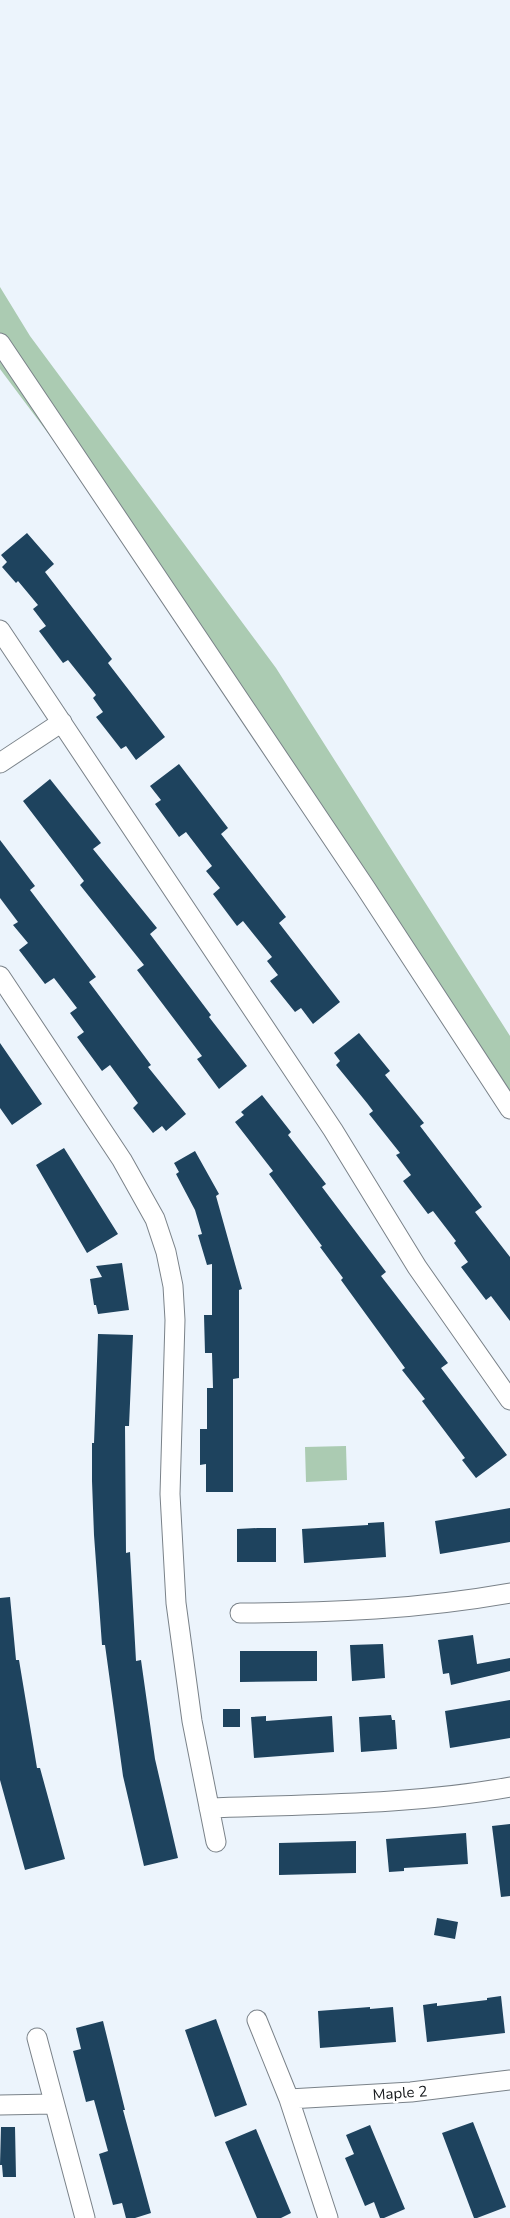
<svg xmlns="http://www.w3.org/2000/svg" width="510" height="2218" font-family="'Nunito Sans',sans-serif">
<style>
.green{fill:#abcbb2}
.building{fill:#1e435e}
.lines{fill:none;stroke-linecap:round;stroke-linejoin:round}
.minor-casing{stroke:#7a8289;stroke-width:21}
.minor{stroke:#fff;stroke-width:19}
.labels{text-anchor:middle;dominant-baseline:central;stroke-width:5;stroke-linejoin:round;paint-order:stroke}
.street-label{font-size:15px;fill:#131619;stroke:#fff}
</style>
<rect width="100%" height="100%" fill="#ecf4fc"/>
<!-- green -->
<path class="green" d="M 0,287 L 30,336 L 276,668 L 510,1036 L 510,1111 L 244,695 L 0,369 Z
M 346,1446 L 347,1480 L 306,1482 L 305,1447 Z"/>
<!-- building -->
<path class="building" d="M 27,533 L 54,564 L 45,572 L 112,659 L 108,663 L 165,737 L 136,760 L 126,746 L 121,749 L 96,717 L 103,712 L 93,698 L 96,695 L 68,660 L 63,663 L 39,631 L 46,626 L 33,609 L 38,605 L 18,581 L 16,583 L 2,567 L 7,562 L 1,555 Z
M 179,764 L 228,828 L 221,834 L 286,917 L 279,923 L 340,1002 L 313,1024 L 301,1008 L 295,1012 L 270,981 L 278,975 L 267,961 L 272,957 L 243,921 L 237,926 L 213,894 L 220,888 L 206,871 L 212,866 L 186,832 L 179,837 L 155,804 L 161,800 L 150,786 Z
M 50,779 L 101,843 L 93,849 L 157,928 L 150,934 L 211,1015 L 209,1017 L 247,1066 L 219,1089 L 197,1059 L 202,1056 L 137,970 L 144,965 L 80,885 L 84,881 L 23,801 Z
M 0,840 L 35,886 L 30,890 L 96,977 L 89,982 L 151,1065 L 148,1067 L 186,1114 L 166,1131 L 162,1126 L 153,1133 L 133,1108 L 138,1103 L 110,1065 L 102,1071 L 77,1037 L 84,1032 L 70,1013 L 77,1008 L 54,978 L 45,984 L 19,950 L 28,943 L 13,925 L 18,922 L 0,898 Z
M 359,1033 L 390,1071 L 385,1075 L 424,1123 L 420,1126 L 482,1207 L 475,1212 L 510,1257 L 510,1321 L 491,1296 L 486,1300 L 461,1267 L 468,1262 L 454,1243 L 456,1241 L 433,1211 L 428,1214 L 403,1181 L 411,1175 L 396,1155 L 400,1153 L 369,1114 L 373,1111 L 367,1103 L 336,1065 L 340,1061 L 334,1053 Z
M 0,1043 L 42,1104 L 12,1125 L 0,1108 Z
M 262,1095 L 291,1132 L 288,1135 L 326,1184 L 322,1187 L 386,1272 L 381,1276 L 448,1363 L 441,1368 L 507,1455 L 476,1478 L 462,1460 L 465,1458 L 422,1401 L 425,1399 L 402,1370 L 405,1368 L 341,1280 L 343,1278 L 320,1247 L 322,1246 L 269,1174 L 273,1171 L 235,1122 L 244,1115 L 241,1112 Z
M 64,1148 L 118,1234 L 87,1253 L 36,1165 Z
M 195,1151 L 219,1194 L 216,1196 L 242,1289 L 239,1290 L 239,1378 L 233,1379 L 233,1492 L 206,1492 L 206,1464 L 200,1465 L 200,1429 L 207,1429 L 207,1388 L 213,1388 L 212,1353 L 205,1353 L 204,1315 L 212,1315 L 212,1264 L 207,1265 L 198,1235 L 202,1234 L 195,1210 L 176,1174 L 179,1172 L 174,1163 Z
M 122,1263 L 129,1310 L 98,1314 L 96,1305 L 94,1305 L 90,1279 L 102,1277 L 96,1266 Z
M 98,1334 L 133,1335 L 129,1426 L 125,1426 L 126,1553 L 130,1552 L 136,1661 L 141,1660 L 155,1759 L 178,1858 L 144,1866 L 123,1776 L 105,1645 L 102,1645 L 94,1535 L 92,1481 L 92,1443 L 94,1443 Z
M 510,1508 L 510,1542 L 440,1554 L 435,1521 Z
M 384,1522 L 386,1557 L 304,1563 L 302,1529 L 368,1525 L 368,1523 Z
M 258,1528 L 276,1528 L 276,1562 L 237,1562 L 237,1529 Z
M 10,1597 L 16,1660 L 19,1660 L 37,1768 L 40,1768 L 65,1859 L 25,1870 L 0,1780 L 0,1598 Z
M 473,1635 L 477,1664 L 510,1658 L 510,1671 L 451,1685 L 449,1673 L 443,1674 L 438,1640 Z
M 383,1644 L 385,1678 L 352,1681 L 350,1645 Z
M 240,1651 L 317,1651 L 317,1681 L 240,1682 Z
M 510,1700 L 510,1738 L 450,1748 L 445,1711 Z
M 223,1709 L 240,1709 L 240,1727 L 223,1727 Z
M 391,1715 L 392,1720 L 395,1720 L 397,1749 L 361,1752 L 359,1717 Z
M 266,1716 L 266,1721 L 332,1716 L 334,1752 L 254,1758 L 251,1717 Z
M 510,1824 L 510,1896 L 501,1897 L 492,1826 Z
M 466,1833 L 468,1864 L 404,1868 L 404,1871 L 389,1872 L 386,1839 Z
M 356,1841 L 356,1873 L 279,1875 L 279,1843 Z
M 437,1918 L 458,1922 L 455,1939 L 434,1935 Z
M 501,1996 L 505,2033 L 427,2042 L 423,2005 L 437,2003 L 437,2006 L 487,2000 L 487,1998 Z
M 370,2007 L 370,2009 L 393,2007 L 396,2042 L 320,2048 L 318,2011 Z
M 216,2019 L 247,2105 L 215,2117 L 185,2030 Z
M 103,2021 L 125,2110 L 123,2110 L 151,2213 L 135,2218 L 126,2218 L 122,2203 L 113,2205 L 99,2154 L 108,2151 L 94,2100 L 86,2102 L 73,2051 L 81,2049 L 76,2028 Z
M 473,2122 L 506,2207 L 477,2218 L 474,2218 L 442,2133 Z
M 370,2125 L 405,2209 L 384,2218 L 380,2218 L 374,2202 L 365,2206 L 345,2158 L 354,2154 L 346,2135 Z
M 1,2127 L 15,2127 L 16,2177 L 3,2177 L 2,2165 L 0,2165 Z
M 256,2129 L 291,2213 L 281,2218 L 257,2218 L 225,2142 Z"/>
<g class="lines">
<!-- minor casing -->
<g class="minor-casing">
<path id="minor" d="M 0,343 L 365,887 L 510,1109
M 0,630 L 333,1130 L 417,1267 L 510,1400
M 0,763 L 62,722
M 0,976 L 122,1160 L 155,1219 L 166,1252 L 173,1286 L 175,1320 L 170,1494 L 176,1603 L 192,1721 L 216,1842
M 240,1613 C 331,1613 420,1609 510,1593
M 209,1808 C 309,1804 411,1805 510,1787
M 257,2020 L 289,2099 L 328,2218
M 37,2038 L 85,2218
M 289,2099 L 411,2092 L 510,2080
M 0,2105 L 53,2104"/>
</g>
<!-- minor -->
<use href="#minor" class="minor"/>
</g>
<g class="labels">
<!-- street labels -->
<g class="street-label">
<text transform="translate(400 2093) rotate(-4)">Maple 2</text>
</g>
</g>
</svg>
